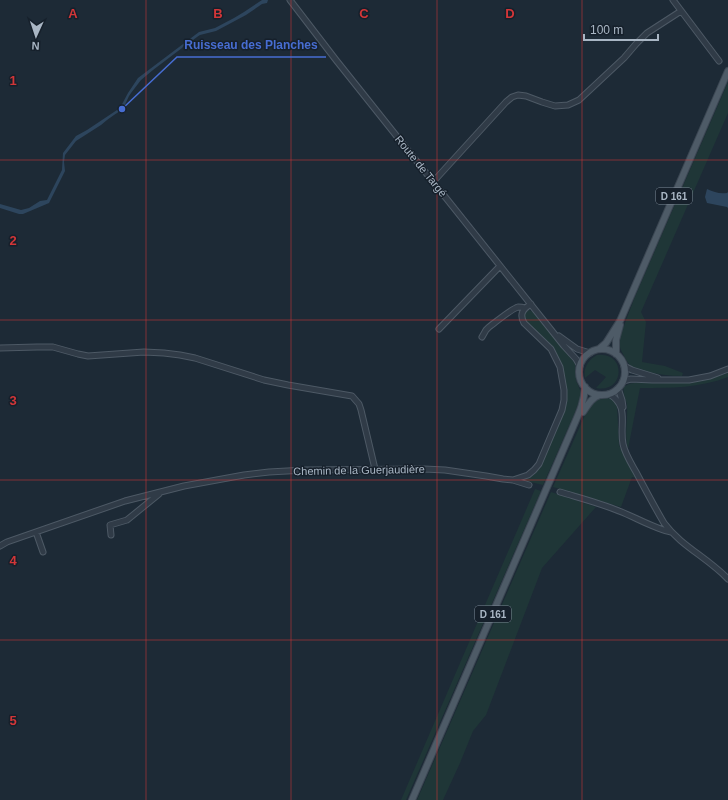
<svg xmlns="http://www.w3.org/2000/svg" width="728" height="800" font-family="Helvetica,sans-serif">
<style>
.green{fill:#1f3637}
.water{fill:#2d455d}
.lines{fill:none;stroke-linecap:round;stroke-linejoin:round}
.minor-casing{stroke:#4d5965;stroke-width:7}
.major-casing{stroke:#3c4753;stroke-width:8}
.minor{stroke:#303b47;stroke-width:5}
.major{stroke:#4e5b67;stroke-width:6}
.grid{fill:none;stroke:#d23638;stroke-width:1;stroke-opacity:0.55}
.labels{text-anchor:middle;dominant-baseline:central;stroke-width:3;stroke-linejoin:round;paint-order:stroke}
.shield{fill:#16202b;stroke:#7d8996;stroke-width:1}
.shield-label{font-size:10px;font-weight:bold;fill:#a9b6c4}
.street-label{font-size:11px;fill:#a9b6c4;stroke:#16202b}
.grid-label{font-size:13px;text-anchor:middle;font-weight:bold;fill:#d23638;stroke:#16202b;stroke-width:3;stroke-linejoin:round;paint-order:stroke}
.leader{fill:none;stroke:#476dd2;stroke-width:1.5}
.callout-dot{fill:#476dd2;stroke:#16202b;stroke-width:1.5}
.callout-label{font-size:12px;text-anchor:middle;font-weight:bold;fill:#476dd2;stroke:#16202b;stroke-width:3;stroke-linejoin:round;paint-order:stroke}
</style>
<rect width="100%" height="100%" fill="#1d2a36"/>
<!-- green -->
<path class="green" d="M 728,82 L 728,113 L 641,312 L 646,322 L 642,362 L 665,366 L 683,373 L 682,376 C 669,376 657,374 644,371 C 640,370 635,369 632,367 C 628,364 625,358 623,354 C 620,349 619,345 619,339 L 634,299 Z
M 529,310 L 533,312 L 573,361 L 575,364 L 576,380 L 580,390 L 581,396 L 574,415 L 543,485 L 522,480 L 528,478 L 535,473 L 541,465 L 564,409 C 569,394 565,366 556,353 C 553,348 549,343 544,339 C 537,332 523,325 525,313 Z
M 597,355 C 627,351 625,394 596,388 L 606,377 L 595,370 L 585,378 C 583,368 588,360 597,355 Z
M 728,373 L 728,377 C 700,388 670,388 640,388 L 628,449 C 624,434 628,420 627,405 C 626,399 622,393 624,387 C 631,381 640,383 648,383 C 676,384 702,382 728,373 Z
M 605,398 C 611,398 614,399 617,404 L 619,445 L 636,478 L 632,477 L 621,507 L 553,487 L 585,415 L 594,402 L 598,399 Z
M 535,489 L 541,491 L 406,800 L 401,800 Z
M 551,492 L 596,507 L 542,568 L 486,715 L 473,731 L 460,763 L 443,800 L 417,800 Z"/>
<!-- water -->
<path class="water" d="M 262,0 L 268,0 L 267,3 L 262,4 L 246,15 L 216,31 L 200,35 L 197,37 L 189,43 L 186,43 L 182,48 L 153,70 L 141,80 L 131,93 L 129,96 L 123,109 L 114,115 L 107,120 L 101,125 L 76,141 L 65,155 L 64,162 L 65,171 L 49,203 L 23,214 L 19,214 L 0,208 L 0,204 L 21,210 L 29,208 L 40,201 L 47,200 L 62,170 L 63,153 L 76,136 L 87,130 L 120,108 L 128,93 L 138,78 L 199,32 L 215,28 L 234,18 L 244,12 Z
M 707,189 C 714,192 719,194 727,193 L 728,192 L 728,208 L 727,207 L 707,203 L 705,197 Z"/>
<g class="lines">
<!-- minor casing -->
<g class="minor-casing">
<path id="minor" d="M 290,0 L 336,60 L 564,346 L 576,359 L 580,366
M 673,0 L 719,61
M 433,182 L 506,102 L 512,97 L 518,95 L 526,96 L 542,102 L 555,106 L 568,105 L 579,100 L 624,58 L 636,44 L 647,33 L 681,11
M 439,329 L 500,266
M 559,336 L 577,349 L 590,353
M 482,337 L 486,330 L 489,327 C 496,322 511,309 518,307 C 521,307 522,307 525,308
M 0,348 L 37,347 L 53,347 L 78,354 L 88,356 L 144,352 L 164,353 L 180,355 L 195,358 L 264,380 L 288,385 L 352,396 L 359,404 L 361,410 L 375,469
M 624,366 L 632,370 L 658,378
M 623,381 L 631,379 L 652,380 L 689,380 L 710,376 L 728,369
M 618,388 L 622,400 L 623,407
M 609,394 C 630,406 619,425 623,444 C 625,454 631,463 636,472 C 645,489 654,506 664,523 C 681,546 708,558 728,579
M 513,480 L 529,485
M 560,492 C 580,498 600,503 619,511 C 635,517 655,529 671,532
M 36,532 L 43,552
M 111,535 L 110,525 L 127,520 L 159,494
M 0,546 L 7,542 L 125,501 L 184,486 L 244,475 L 269,472 L 305,470 L 424,469 L 445,470 L 486,476 L 503,479 L 513,480 L 528,475 L 534,470 L 539,464 L 553,431 L 562,410 L 564,400 L 564,390 L 560,367 L 551,349 L 524,323 C 519,314 523,309 531,304"/>
</g>
<!-- major casing -->
<g class="major-casing">
<path id="major" d="M 599,349 L 606,343 L 620,321 L 728,71
M579 372a23 23 0 1 1 46 0a23 23 0 1 1-46 0Z
M 616,354 L 616,340 L 620,325
M 583,412 C 588,405 591,398 600,395
M 412,800 L 573,427 C 579,413 584,403 585,387"/>
</g>
<!-- minor -->
<use href="#minor" class="minor"/>
<!-- major -->
<use href="#major" class="major"/>
</g>
<!-- grid -->
<path class="grid" d="M 146,0 L 146,800M 291,0 L 291,800M 437,0 L 437,800M 582,0 L 582,800M 0,160 L 728,160M 0,320 L 728,320M 0,480 L 728,480M 0,640 L 728,640"/>
<g class="labels">
<!-- shield labels -->
<g class="shield">
<rect x="656" y="188" width="36" height="16" rx="3"/>
<rect x="475" y="606" width="36" height="16" rx="3"/>
</g>
<g class="shield-label">
<text x="674" y="196">D 161</text>
<text x="493" y="614">D 161</text>
</g>
<!-- street labels -->
<g class="street-label">
<text transform="translate(421 166) rotate(51)">Route de Targé</text>
<text transform="translate(359 470) rotate(-1)">Chemin de la Guerjaudière</text>
</g>
</g>
<g class="grid-label">
<text x="73" y="18">A</text>
<text x="218" y="18">B</text>
<text x="364" y="18">C</text>
<text x="510" y="18">D</text>
<text x="13" y="85">1</text>
<text x="13" y="245">2</text>
<text x="13" y="405">3</text>
<text x="13" y="565">4</text>
<text x="13" y="725">5</text>
</g>
<!-- callouts -->
<path class="leader" d="M122 109L177 57H326"/>
<circle class="callout-dot" cx="122" cy="109" r="4"/>
<g class="callout-label">
<text x="251" y="49">Ruisseau des Planches</text>
</g>
<!-- north arrow -->
<g transform="translate(36 36) rotate(183)" stroke="#16202b" stroke-width="3" paint-order="stroke">
<path d="M0-3L7 15L0 10L-7 15Z" fill="#a9b6c4"/>
<text y="-6" font-size="11" font-weight="bold" text-anchor="middle" fill="#a9b6c4">N</text>
</g>
<!-- scale -->
<path d="M584 34v6h74v-6" fill="none" stroke="#a9b6c4" stroke-width="2"/>
<text x="590" y="34" font-size="12" fill="#a9b6c4" stroke="#16202b" stroke-width="3" paint-order="stroke">100 m</text>
</svg>
